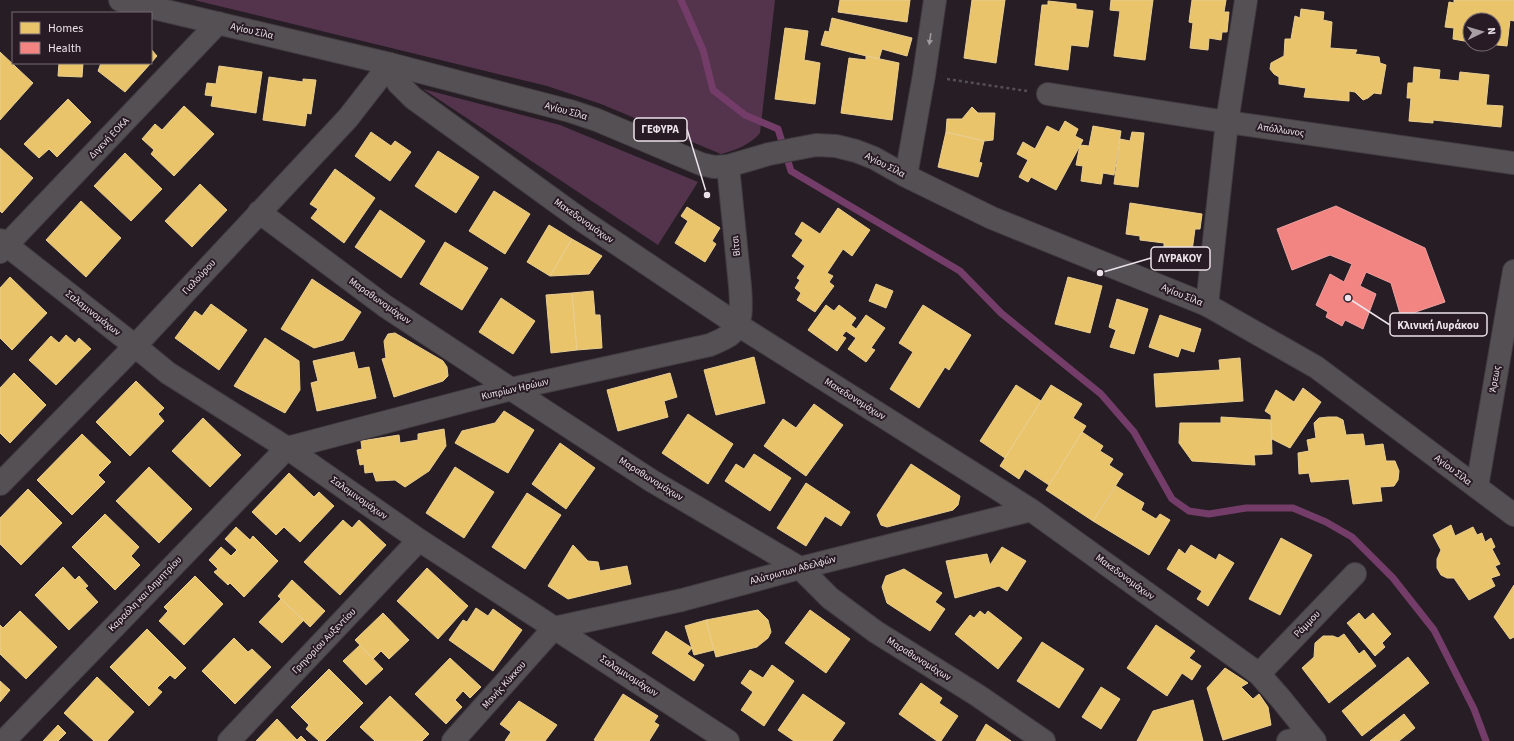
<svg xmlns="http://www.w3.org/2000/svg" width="1514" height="741" font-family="'Source Sans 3',sans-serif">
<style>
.green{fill:#53344c}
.homes{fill:#e9c46a;stroke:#eacd90}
.health{fill:#f28482;stroke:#f0a0a1}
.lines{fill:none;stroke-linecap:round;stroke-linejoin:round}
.stream{stroke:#743c68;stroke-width:7}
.street-casing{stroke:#423c41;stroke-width:24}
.secondary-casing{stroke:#423c41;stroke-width:24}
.path{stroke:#544f53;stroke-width:2.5;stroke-dasharray:3 3;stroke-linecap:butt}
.street{stroke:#555054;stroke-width:22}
.secondary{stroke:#555054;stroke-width:22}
.oneway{fill:#a0999e}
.labels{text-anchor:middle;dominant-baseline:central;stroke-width:4;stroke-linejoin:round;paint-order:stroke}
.street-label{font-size:10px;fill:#ece2e9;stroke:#291b25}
.leader{fill:none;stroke:#ece2e9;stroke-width:1.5}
.callout-dot{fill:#ece2e9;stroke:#291b25;stroke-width:1.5}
.callout{fill:#291b25;stroke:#ece2e9;stroke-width:1.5}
.callout-label{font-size:11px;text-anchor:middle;font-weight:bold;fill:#ece2e9}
</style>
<rect width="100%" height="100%" fill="#261e24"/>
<!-- green -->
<path class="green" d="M 194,0 L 775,0 L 760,133 C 750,145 736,150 721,154 L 601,104 L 547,86 Z
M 423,89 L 560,125 L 698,182 L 658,245 Z"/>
<!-- homes -->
<path class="homes" d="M 840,0 L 910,0 L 907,22 L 838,12 Z
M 972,0 L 1005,0 L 996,63 L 964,58 Z
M 1111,0 L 1153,0 L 1145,60 L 1114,56 L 1120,11 L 1110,10 Z
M 1192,0 L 1226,0 L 1224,12 L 1229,12 L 1227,32 L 1222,32 L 1221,40 L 1209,38 L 1208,50 L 1190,48 L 1193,23 L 1189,22 Z
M 1454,0 L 1514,0 L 1514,21 L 1510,20 L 1507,46 L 1488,44 L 1494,44 L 1494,20 L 1470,20 L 1470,42 L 1453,39 L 1454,28 L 1445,27 L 1449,2 L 1454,3 Z
M 1048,1 L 1076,4 L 1076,9 L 1093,11 L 1088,47 L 1071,45 L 1068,70 L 1035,65 L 1042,5 L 1048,5 Z
M 1301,9 L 1324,12 L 1323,20 L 1332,22 L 1330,48 L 1357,50 L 1355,54 L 1379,57 L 1380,63 L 1386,65 L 1381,94 L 1374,93 L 1368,98 L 1363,100 L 1355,92 L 1349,91 L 1349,101 L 1304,97 L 1306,88 L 1279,84 L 1279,77 L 1274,74 L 1270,69 L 1271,63 L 1284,56 L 1285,39 L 1291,39 L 1295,16 L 1300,18 Z
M 832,18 L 912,38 L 907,56 L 882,49 L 879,59 L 821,45 L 825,31 L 829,32 Z
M 785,28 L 808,31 L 804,60 L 820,63 L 815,104 L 775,99 Z
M 151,49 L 157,56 L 151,63 Z
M 0,52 L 33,83 L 0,120 Z
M 866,56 L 899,63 L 892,120 L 841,113 L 849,58 L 866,60 Z
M 59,63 L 83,63 L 82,77 L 58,76 Z
M 101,63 L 151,63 L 125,92 L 98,71 Z
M 219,66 L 262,72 L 256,113 L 211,106 L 213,96 L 205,95 L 207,83 L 216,84 Z
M 1414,67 L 1440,70 L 1439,79 L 1459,81 L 1460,72 L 1489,75 L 1486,105 L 1503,106 L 1501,127 L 1433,120 L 1433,123 L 1409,121 L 1411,98 L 1407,98 L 1408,83 L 1413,83 Z
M 269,77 L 303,82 L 303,79 L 316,80 L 311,114 L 307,113 L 305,126 L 263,120 Z
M 68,99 L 91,122 L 57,157 L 49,149 L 39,158 L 24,144 Z
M 184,106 L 214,134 L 174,176 L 151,154 L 154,150 L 142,139 L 155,124 L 162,130 Z
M 972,107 L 978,113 L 995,113 L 993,140 L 984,141 L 946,132 L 947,119 L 962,119 Z
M 1065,121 L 1078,129 L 1075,136 L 1083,140 L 1056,190 L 1031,177 L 1028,182 L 1019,177 L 1028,160 L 1017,154 L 1023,142 L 1035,149 L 1047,126 L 1059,132 Z
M 1093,126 L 1121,131 L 1114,175 L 1103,173 L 1101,184 L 1081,181 L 1083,166 L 1076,165 L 1080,145 L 1089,146 Z
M 371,132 L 391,146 L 395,141 L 411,152 L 390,181 L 355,156 Z
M 946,132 L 984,141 L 979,162 L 982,163 L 978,177 L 938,167 Z
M 1132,132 L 1144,133 L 1138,187 L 1114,184 L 1120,139 L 1130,141 Z
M 0,148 L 33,178 L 2,213 L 0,211 Z
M 438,151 L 479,177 L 456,213 L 415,186 Z
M 125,153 L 162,189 L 131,221 L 94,186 Z
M 335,169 L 375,198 L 344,243 L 311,218 L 318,209 L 310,204 Z
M 200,184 L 227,210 L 192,247 L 165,221 Z
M 494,191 L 530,214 L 505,254 L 469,231 Z
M 81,201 L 121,238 L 86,277 L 46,240 Z
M 1130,203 L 1202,214 L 1200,229 L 1195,229 L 1192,251 L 1164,247 L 1164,243 L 1140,240 L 1140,236 L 1126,234 Z
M 687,207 L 720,228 L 712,241 L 716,244 L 705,262 L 675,243 L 688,221 L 681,216 Z
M 838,208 L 870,230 L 852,256 L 843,249 L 827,273 L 833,276 L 829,282 L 834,286 L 815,312 L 797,300 L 801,293 L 795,288 L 800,280 L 797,278 L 805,266 L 792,256 L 803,240 L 795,234 L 802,222 L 820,234 Z
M 380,210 L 425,241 L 401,278 L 355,247 Z
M 549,225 L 572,239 L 550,276 L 527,262 Z
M 572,239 L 602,256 L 589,274 L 550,276 Z
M 445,242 L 488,268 L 462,310 L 420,284 Z
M 10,277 L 47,313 L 12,350 L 0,338 L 0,288 Z
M 1068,277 L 1102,286 L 1090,333 L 1055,324 Z
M 312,279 L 361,312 L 343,340 L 314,348 L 281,329 Z
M 876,284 L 893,291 L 886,308 L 869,301 Z
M 593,291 L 595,315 L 600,315 L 602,348 L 577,350 L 572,293 Z
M 572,293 L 577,350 L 551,353 L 546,295 Z
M 501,298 L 535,321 L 513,354 L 479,332 Z
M 1117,299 L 1148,309 L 1134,354 L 1110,347 L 1116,330 L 1109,327 Z
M 211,304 L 247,330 L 219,370 L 175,338 L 195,311 L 202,316 Z
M 826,305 L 834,311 L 839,305 L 856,318 L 851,325 L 856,329 L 866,315 L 885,328 L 871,348 L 875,350 L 866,362 L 848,349 L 856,338 L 846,331 L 842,336 L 846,338 L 837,351 L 808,330 Z
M 923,305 L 971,335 L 949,370 L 945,367 L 919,408 L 890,389 L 913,352 L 899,343 Z
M 1160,315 L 1201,329 L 1194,352 L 1181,348 L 1178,357 L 1149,347 Z
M 395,333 L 443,361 L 447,367 L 448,376 L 443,381 L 394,397 L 382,359 L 386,358 L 384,341 L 388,334 Z
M 66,335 L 75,343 L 79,338 L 91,349 L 56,385 L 29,360 L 51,336 L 59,343 Z
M 265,338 L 299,361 L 300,390 L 285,413 L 234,386 Z
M 354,352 L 358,369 L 369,367 L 376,398 L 317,411 L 311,383 L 318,381 L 313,361 Z
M 754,357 L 765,403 L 716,415 L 704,370 Z
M 1240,358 L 1243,401 L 1156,407 L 1154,374 L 1220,370 L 1219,360 Z
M 14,373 L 46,405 L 10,443 L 0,433 L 0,388 Z
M 670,373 L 677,397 L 664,401 L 668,417 L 618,431 L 607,390 Z
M 136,381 L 164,408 L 158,414 L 164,421 L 130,456 L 96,422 Z
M 1016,385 L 1041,401 L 1005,458 L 980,441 Z
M 1051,385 L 1082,404 L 1073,418 L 1086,426 L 1049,485 L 1025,469 L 1019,479 L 1000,466 Z
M 1303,388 L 1321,402 L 1290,448 L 1272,439 L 1271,415 L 1265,411 L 1276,390 L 1294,402 Z
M 814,404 L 843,425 L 806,476 L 764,446 L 783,419 L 796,428 Z
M 504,411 L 534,430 L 508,473 L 455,443 L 462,431 L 495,423 Z
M 688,414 L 733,444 L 708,484 L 662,453 Z
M 1221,417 L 1271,420 L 1272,454 L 1254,455 L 1255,465 L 1192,461 L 1179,443 L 1180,423 L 1221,423 Z
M 1328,417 L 1337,417 L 1343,420 L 1346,435 L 1363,434 L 1365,446 L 1383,444 L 1386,461 L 1395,461 L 1399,471 L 1398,480 L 1394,486 L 1380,487 L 1382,501 L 1353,504 L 1349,479 L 1311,482 L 1309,473 L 1299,474 L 1298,453 L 1309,451 L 1307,440 L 1316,438 L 1314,423 L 1319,418 Z
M 203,418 L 241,455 L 210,487 L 172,451 Z
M 444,429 L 446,446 L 429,471 L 405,487 L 395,480 L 376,481 L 373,472 L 365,473 L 364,464 L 360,465 L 357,450 L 362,449 L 361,441 L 399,435 L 400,443 L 418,440 L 418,434 Z
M 1082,432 L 1103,446 L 1100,451 L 1113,459 L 1109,465 L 1123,474 L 1093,521 L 1046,490 Z
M 82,434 L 111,462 L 98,475 L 105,482 L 72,515 L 37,480 Z
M 560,443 L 595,468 L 566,509 L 532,484 Z
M 754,454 L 791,478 L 770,511 L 725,481 L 736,464 L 744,469 Z
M 911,464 L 960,496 L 958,505 L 953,510 L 887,527 L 881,525 L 877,515 Z
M 149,467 L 192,509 L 159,543 L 116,501 Z
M 455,467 L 494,492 L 464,538 L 426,513 Z
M 289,473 L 314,497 L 319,492 L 334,506 L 300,542 L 284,527 L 276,535 L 252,512 Z
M 806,483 L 850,512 L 841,526 L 825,516 L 806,546 L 777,528 Z
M 1116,486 L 1144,503 L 1141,510 L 1156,519 L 1160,514 L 1170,520 L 1149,555 L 1093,521 Z
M 28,489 L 62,523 L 21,565 L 0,544 L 0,518 Z
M 527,493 L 561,515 L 525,569 L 492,547 Z
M 105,514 L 139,547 L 131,556 L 140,565 L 115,590 L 72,547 Z
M 343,520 L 352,528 L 359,520 L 386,545 L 340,595 L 304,562 Z
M 1451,525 L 1455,536 L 1473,527 L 1477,535 L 1482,533 L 1485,542 L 1491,538 L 1495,547 L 1492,549 L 1500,564 L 1495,566 L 1500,575 L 1491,578 L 1495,586 L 1469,600 L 1454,578 L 1447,578 L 1441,575 L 1437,568 L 1437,559 L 1441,550 L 1433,535 Z
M 236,527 L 250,540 L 253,536 L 278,561 L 244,597 L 230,583 L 228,585 L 214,572 L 218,569 L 209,560 L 221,547 L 231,556 L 237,550 L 225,539 Z
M 1281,538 L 1312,555 L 1280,615 L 1249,599 Z
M 573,545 L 588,561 L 598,562 L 600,571 L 627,566 L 631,584 L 568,599 L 548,586 Z
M 1191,545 L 1216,560 L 1219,554 L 1234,563 L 1208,606 L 1197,599 L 1202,591 L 1167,569 L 1179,549 L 1185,554 Z
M 1002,547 L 1026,561 L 1007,591 L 999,586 L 955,598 L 946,561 L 987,554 L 990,565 Z
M 63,567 L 75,580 L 79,576 L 88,586 L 85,588 L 98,602 L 69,630 L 35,595 Z
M 427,568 L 468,606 L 438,639 L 397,601 Z
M 904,569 L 942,593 L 935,602 L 945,609 L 930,631 L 887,603 L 882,587 L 886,576 Z
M 195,576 L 223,604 L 184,645 L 159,621 L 168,611 L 164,607 Z
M 292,580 L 325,611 L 310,627 L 278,596 Z
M 1514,585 L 1514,637 L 1510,639 L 1494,617 Z
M 281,599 L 304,620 L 282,643 L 259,622 Z
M 476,608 L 488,616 L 493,609 L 522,630 L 493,671 L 449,640 L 463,620 L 467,622 Z
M 758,610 L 768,620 L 771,632 L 768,638 L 757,647 L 716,657 L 706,620 Z
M 810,610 L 850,639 L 826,673 L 785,643 Z
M 20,611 L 57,647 L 26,679 L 0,654 L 0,625 L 3,628 Z
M 980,611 L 985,615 L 988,611 L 1022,638 L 998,669 L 955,634 L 970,615 L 974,618 Z
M 383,613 L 409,640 L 389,659 L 381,651 L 373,659 L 355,640 Z
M 1359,613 L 1365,620 L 1373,613 L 1391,634 L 1382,643 L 1385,647 L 1375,656 L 1347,623 Z
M 706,620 L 714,650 L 694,655 L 685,626 Z
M 1156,625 L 1195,651 L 1189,658 L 1201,666 L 1192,680 L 1182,673 L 1167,696 L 1127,668 Z
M 147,629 L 186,668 L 175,679 L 170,675 L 157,688 L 162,692 L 149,706 L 110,667 Z
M 666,631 L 692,648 L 687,654 L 704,665 L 694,681 L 652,653 Z
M 1344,634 L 1359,654 L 1364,650 L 1376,666 L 1329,703 L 1302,668 L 1314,657 L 1315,643 L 1323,636 L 1333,636 L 1338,638 Z
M 234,638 L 248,652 L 252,649 L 271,667 L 235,704 L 202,671 Z
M 1042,642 L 1084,669 L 1059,708 L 1017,681 Z
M 360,645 L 383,669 L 366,685 L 343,661 Z
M 1408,657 L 1429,683 L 1362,736 L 1342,711 Z
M 450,658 L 481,687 L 470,698 L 463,691 L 455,700 L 462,707 L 446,724 L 415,694 Z
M 772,665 L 794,681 L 764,726 L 741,710 L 753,692 L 741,683 L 750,670 L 763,678 Z
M 1225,668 L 1248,683 L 1241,687 L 1253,699 L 1259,694 L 1268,707 L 1271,725 L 1223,740 L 1207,688 Z
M 329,669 L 363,703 L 325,741 L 319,741 L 306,729 L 309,725 L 291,707 Z
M 97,677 L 134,712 L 107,741 L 94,741 L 64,713 Z
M 0,681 L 10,690 L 0,702 Z
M 921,683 L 942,698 L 939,703 L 958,716 L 941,741 L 937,741 L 899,714 Z
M 1101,687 L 1120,699 L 1101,729 L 1082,717 Z
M 623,694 L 658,716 L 654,722 L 659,725 L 649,741 L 597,741 L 594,740 Z
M 803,694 L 845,723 L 832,741 L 794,741 L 778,730 Z
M 390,696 L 429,734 L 422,741 L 375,741 L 360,727 Z
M 1193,700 L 1203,741 L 1137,741 L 1153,711 Z
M 519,701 L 557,725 L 545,741 L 505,741 L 511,732 L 500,724 Z
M 1404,714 L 1415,728 L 1399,741 L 1370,741 Z
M 277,719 L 297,740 L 301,736 L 306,741 L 256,741 Z
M 986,724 L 1011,741 L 976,741 Z
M 58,725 L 66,733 L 58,741 L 43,741 Z"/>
<!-- health -->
<path class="health" d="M 1336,206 L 1425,248 L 1445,302 L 1401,317 L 1391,283 L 1366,272 L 1360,286 L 1376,294 L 1363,329 L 1345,320 L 1342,326 L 1326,317 L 1328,312 L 1316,305 L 1330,274 L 1344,282 L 1352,264 L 1330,255 L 1292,270 L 1277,229 Z"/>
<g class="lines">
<!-- stream -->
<path class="stream" d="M 681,0 L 703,50 L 713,90 L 745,115 L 778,129 L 791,171 L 960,271 L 1001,313 L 1101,394 L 1134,432 L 1172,499 L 1189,511 L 1209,514 L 1246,508 L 1293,508 L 1326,522 L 1352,537 L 1393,578 L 1434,630 L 1474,709 L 1486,741"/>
<!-- street casing -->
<g class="street-casing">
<path id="street" d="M 390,64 L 398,83 L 413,98 L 580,219 L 738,325 L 1031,510 L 1259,674 L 1281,699 L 1315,741
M 1048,94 L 1227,122 L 1514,163
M 259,212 L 385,306 L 511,389 L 652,481 L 800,568 L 830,598 L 876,632 L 977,695 L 1044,741
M 0,240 L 135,346 L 168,373 L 287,448 L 419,540 L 728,741
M 0,252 L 218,23
M 1207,305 L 1227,122 L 1246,0
M 287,448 L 511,389 L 710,345 C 717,342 724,339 730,335 C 744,325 741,302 740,286 L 728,166
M 0,484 L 135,346 L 348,118 L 390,64
M 1477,487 L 1514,271
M 554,628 L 682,600 L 800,568 L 1031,510
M 1259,674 L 1355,574
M 4,741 L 287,448
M 229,741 L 419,540
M 453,741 L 554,628
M 1288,741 L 1310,736"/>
</g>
<!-- secondary casing -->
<g class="secondary-casing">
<path id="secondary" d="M 120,0 L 390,64 L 570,111 L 597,120 L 701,164 L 714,167 L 728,166 L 769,154 L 816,145 L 836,146 L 856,151 L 874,158 L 906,176 L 992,218 L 1207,305 L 1316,367 L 1514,515
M 906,176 L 924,75 L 935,0"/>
</g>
<!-- path -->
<path class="path" d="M 947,79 L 1027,91"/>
<!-- street -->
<use href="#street" class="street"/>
<!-- secondary -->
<use href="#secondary" class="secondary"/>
</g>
<!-- one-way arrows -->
<defs><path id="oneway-solid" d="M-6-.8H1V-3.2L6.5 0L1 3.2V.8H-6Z"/></defs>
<use class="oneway" href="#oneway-solid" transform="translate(930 39) rotate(98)"/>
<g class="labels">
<!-- street labels -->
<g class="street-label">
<text transform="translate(252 31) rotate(13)">Αγίου Σίλα</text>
<text transform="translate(566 111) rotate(16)">Αγίου Σίλα</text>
<text transform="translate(1281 130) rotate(8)">Απόλλωνος</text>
<text transform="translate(109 138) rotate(-46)">Διγενή ΕΟΚΑ</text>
<text transform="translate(885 165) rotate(27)">Αγίου Σίλα</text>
<text transform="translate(584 221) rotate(35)">Μακεδονομάχων</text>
<text transform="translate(736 246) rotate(-96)">Βίτσι</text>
<text transform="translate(199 277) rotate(-47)">Γιαλούρου</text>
<text transform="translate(1182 295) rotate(22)">Αγίου Σίλα</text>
<text transform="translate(380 301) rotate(35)">Μαραθωνομάχων</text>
<text transform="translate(93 313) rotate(38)">Σαλαμινομάχων</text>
<text transform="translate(1495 379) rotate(-80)">Άρεως</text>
<text transform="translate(515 389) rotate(-13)">Κυπρίων Ηρώων</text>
<text transform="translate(855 399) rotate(32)">Μακεδονομάχων</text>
<text transform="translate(1453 470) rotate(37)">Αγίου Σίλα</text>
<text transform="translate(651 479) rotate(32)">Μαραθωνομάχων</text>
<text transform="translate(359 498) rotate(35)">Σαλαμινομάχων</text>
<text transform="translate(793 570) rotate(-15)">Αλύτρωτων Αδελφών</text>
<text transform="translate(1125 577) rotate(36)">Μακεδονομάχων</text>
<text transform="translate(145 594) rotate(-46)">Καραόλη και Δημητρίου</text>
<text transform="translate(1307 624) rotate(-46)">Ράμμου</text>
<text transform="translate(324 641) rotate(-46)">Γρηγορίου Αυξεντίου</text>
<text transform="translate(919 659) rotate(32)">Μαραθωνομάχων</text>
<text transform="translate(629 676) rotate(33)">Σαλαμινομάχων</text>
<text transform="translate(504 685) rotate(-48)">Μονής Κύκκου</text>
</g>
</g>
<!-- callouts -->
<path class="leader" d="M707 195L687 129M1100 273L1151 258M1348 298L1390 325"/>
<g class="callout-dot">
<circle cx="707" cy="195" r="4"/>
<circle cx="1100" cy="273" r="4"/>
<circle cx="1348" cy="298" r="4"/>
</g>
<g class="callout">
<rect x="634" y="118" width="53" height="23" rx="4"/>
<rect x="1151" y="247" width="59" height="23" rx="4"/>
<rect x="1390" y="313" width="97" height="23" rx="4"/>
</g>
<g class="callout-label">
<text x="660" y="133">ΓΕΦΥΡΑ</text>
<text x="1180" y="262">ΛΥΡΑΚΟΥ</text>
<text x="1438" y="329">Κλινική Λυράκου</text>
</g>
<!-- legend -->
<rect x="12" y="12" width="140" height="52" fill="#291b25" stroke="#776b73"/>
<rect x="20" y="22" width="20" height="12" fill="#e9c46a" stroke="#776b73"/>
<text x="48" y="32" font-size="12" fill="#ece2e9">Homes</text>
<rect x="20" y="42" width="20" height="12" fill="#f28482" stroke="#776b73"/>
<text x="48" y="52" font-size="12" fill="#ece2e9">Health</text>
<!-- north arrow -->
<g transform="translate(1482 32) rotate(85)"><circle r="19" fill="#291b25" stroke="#776b73"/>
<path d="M0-3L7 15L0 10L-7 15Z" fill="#a79da4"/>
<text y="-6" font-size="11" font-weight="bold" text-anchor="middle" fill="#ece2e9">N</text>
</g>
</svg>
